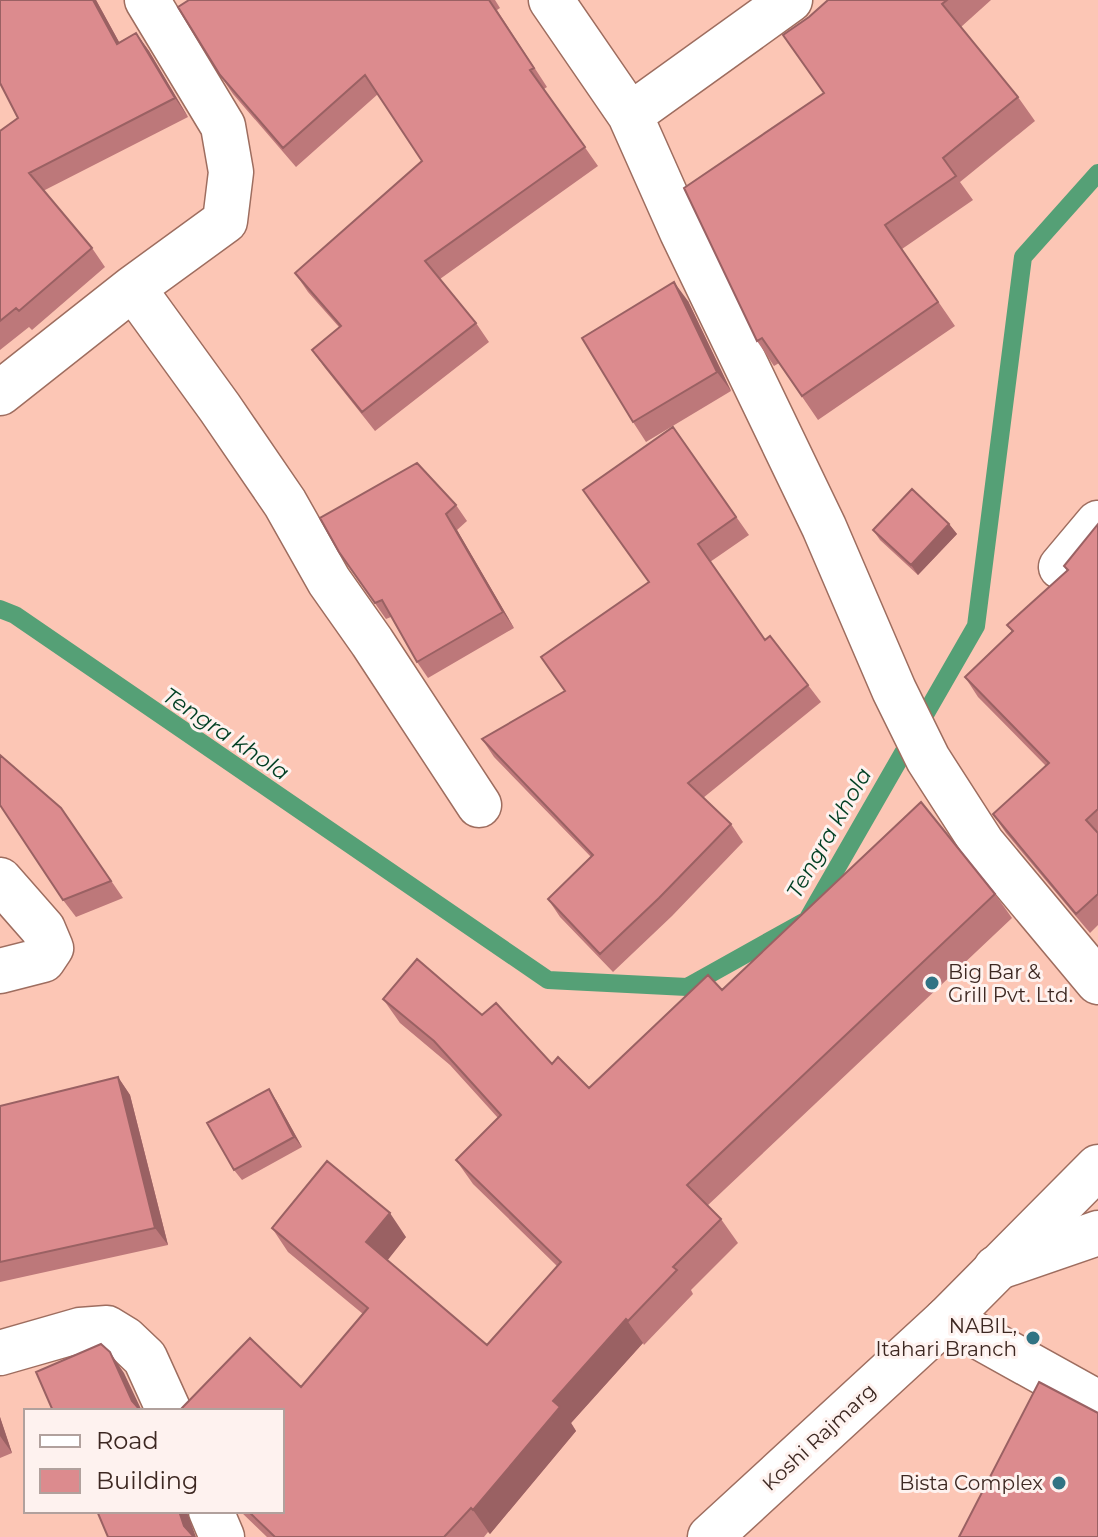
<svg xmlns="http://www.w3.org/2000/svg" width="1098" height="1537" font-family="Montserrat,sans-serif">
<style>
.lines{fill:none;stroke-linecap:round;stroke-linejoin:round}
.stream{stroke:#55a076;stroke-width:18}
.street-casing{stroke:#9e6d5f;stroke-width:47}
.primary-casing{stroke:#9e6d5f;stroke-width:47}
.street{stroke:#fff;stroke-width:44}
.primary{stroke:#fff;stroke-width:44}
.wall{fill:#bd787a}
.shaded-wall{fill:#9a6163}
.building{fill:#dc8b8e;stroke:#9a6163;stroke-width:2}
.poi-dot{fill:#307384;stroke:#fef2ef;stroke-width:3}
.labels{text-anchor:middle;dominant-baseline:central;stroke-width:6;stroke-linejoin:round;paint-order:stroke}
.poi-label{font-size:20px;fill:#3d2822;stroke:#fef2ef;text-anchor:end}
.street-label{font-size:20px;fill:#3d2822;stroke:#fef2ef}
.water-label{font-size:22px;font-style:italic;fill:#003f23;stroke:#fef2ef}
</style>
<rect width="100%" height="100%" fill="#fcc6b5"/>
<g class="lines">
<!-- stream -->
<path class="stream" d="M 0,609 L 15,615 L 548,980 L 687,987 L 807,920 L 976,626 L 1023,257 L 1098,173"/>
<!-- street casing -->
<g class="street-casing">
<path id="street" d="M 551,0 L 630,115 L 790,0
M 630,115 L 682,232 L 824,527 L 894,690 L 928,759 L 982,843 L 1098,982
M 133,288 L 220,408 L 285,503 L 329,581 L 372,642 L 479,805
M 0,393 L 133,288 L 225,221 L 231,172 L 223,126 L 147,0
M 1061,567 L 1098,523
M 0,880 L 43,929 L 51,948 L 43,960 L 0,971
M 996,1268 L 1098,1233
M 947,1319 L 1098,1403
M 0,1353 L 80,1330 L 107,1328 L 125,1339 L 145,1358 L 169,1411
M 211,1511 L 222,1537"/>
</g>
<!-- primary casing -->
<g class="primary-casing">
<path id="primary" d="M 710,1537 L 947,1319 L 1098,1167"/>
</g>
<!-- street -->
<use href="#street" class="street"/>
<!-- primary -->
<use href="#primary" class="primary"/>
</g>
<!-- wall -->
<path class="wall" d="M 0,0 L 96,0 L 119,42 L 136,33 L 149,51 L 188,117 L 43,191 L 92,248 L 105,267 L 32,330 L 29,327 L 0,350 L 0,131 L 18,118 Z
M 189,0 L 495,0 L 500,8 L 497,10 L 547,87 L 544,89 L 598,166 L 440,279 L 476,323 L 489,342 L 375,431 L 325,368 L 312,350 L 339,327 L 308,292 L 295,273 L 422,161 L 378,94 L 296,167 L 233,94 L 220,75 Z
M 828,0 L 991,0 L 961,27 L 1018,97 L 1035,121 L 960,182 L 973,200 L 902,249 L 955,326 L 818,420 L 779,363 L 774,366 L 757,341 L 824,93 L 809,17 Z
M 688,301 L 731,391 L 646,442 L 633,422 Z
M 673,427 L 749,535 L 710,562 L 765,640 L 808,685 L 821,702 L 703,798 L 731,824 L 743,842 L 672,916 L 613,972 L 560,917 L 548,899 L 591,857 L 494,757 L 482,739 L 565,691 L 648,582 Z
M 456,505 L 467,521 L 457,530 L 514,628 L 428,678 L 417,662 L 391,617 L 386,619 L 339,552 Z
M 949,524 L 957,534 L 918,575 L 880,540 L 873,530 Z
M 1098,524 L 1098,925 L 1090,933 L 1006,833 L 993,814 L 1046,766 L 978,697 L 965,677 L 1012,631 L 1007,625 L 1067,571 L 1064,566 Z
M 61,808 L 123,898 L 76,917 L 63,900 Z
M 995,894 L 1012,918 L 707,1206 L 721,1219 L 738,1243 L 691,1290 L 693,1294 L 644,1345 L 643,1343 L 571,1423 L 576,1431 L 490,1534 L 488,1532 L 484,1537 L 267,1537 L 240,1511 L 282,1511 L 301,1387 L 363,1314 L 288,1252 L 272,1228 L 406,1237 L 387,1260 L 487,1345 L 557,1266 L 473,1184 L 456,1160 L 498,1118 L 450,1065 L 400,1023 L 383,999 L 482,1015 L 589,1088 L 722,990 Z
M 118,1077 L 130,1095 L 168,1245 L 0,1282 L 0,1106 Z
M 276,1100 L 302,1147 L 242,1180 L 234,1170 Z
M 0,1417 L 12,1453 L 0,1458 Z"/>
<!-- shaded-wall -->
<path class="shaded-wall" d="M 93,0 L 96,0 L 130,62 L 117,44 Z
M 136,33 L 149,51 L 188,117 L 175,98 Z
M 674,282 L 688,301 L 731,391 L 717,372 Z
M 446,514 L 457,530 L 514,628 L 503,612 Z
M 949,524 L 957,534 L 918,575 L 911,565 Z
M 118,1077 L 130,1095 L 168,1245 L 155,1228 Z
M 269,1089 L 276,1100 L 302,1147 L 294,1137 Z
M 390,1213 L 406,1237 L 383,1266 L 366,1242 Z
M 626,1319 L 643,1343 L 571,1423 L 576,1431 L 490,1534 L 473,1510 L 553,1401 Z
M 110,1352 L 124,1373 L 142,1411 L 139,1411 L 132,1401 Z
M 0,1417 L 12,1453 L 0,1436 Z
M 179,1511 L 187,1512 L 196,1537 L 192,1537 L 184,1526 Z"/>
<!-- building -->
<path class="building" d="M 0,0 L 93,0 L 117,44 L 136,33 L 175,98 L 29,173 L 92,248 L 19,311 L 16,308 L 0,321 L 0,131 L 18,118 L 0,83 Z
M 189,0 L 489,0 L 534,68 L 530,70 L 585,147 L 425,261 L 476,323 L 362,412 L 312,350 L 341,326 L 295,273 L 422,161 L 365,75 L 283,148 L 220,75 L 178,7 Z
M 828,0 L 947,0 L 942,4 L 1018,97 L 943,158 L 956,176 L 885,225 L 938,302 L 802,396 L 762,338 L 757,341 L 684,188 L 824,93 L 783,35 L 809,17 Z
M 674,282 L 717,372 L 633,422 L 582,338 Z
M 673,427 L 736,517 L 698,544 L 765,640 L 770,636 L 808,685 L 688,783 L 731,824 L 659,898 L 600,954 L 548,899 L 593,855 L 482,739 L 565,691 L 541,657 L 649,582 L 583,490 Z
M 417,463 L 456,505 L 446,514 L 503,612 L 417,662 L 382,600 L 375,603 L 339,552 L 320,518 Z
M 912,489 L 949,524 L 911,565 L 873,530 Z
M 1098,524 L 1098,809 L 1086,820 L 1098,833 L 1098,894 L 1076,914 L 993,814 L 1049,763 L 965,677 L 1013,631 L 1007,625 L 1068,570 L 1064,566 Z
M 0,755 L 61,808 L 111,881 L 63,900 L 0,805 Z
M 921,802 L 995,894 L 687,1185 L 721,1219 L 673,1267 L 677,1270 L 628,1321 L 626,1319 L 553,1401 L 560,1407 L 473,1510 L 471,1508 L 444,1537 L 275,1537 L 248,1511 L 282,1511 L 282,1411 L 179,1411 L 250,1338 L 301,1387 L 368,1308 L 272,1228 L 327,1161 L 390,1213 L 366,1242 L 487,1345 L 561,1262 L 456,1160 L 501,1115 L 434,1041 L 383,999 L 417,959 L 482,1015 L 496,1003 L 552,1064 L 558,1057 L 589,1088 L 708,975 L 722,990 Z
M 118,1077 L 155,1228 L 0,1262 L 0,1106 Z
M 269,1089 L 294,1137 L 234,1170 L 207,1123 Z
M 101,1344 L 110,1352 L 132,1401 L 141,1411 L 53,1411 L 36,1372 Z
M 1039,1382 L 1098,1413 L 1098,1537 L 959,1537 Z
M 97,1511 L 179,1511 L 184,1526 L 194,1537 L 108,1537 Z"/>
<!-- markers -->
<g class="poi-dot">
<circle cx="932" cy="983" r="8"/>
<circle cx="1033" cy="1338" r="8"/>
<circle cx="1059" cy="1483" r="8"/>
</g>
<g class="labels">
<!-- poi labels -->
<g class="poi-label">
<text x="948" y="972" text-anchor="start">Big Bar &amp;<tspan x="948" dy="23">Grill Pvt. Ltd.</tspan></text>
<text x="1017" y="1326">NABIL,<tspan x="1017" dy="23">Itahari Branch</tspan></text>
<text x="1043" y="1483">Bista Complex</text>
</g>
<!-- street labels -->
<g class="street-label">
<text transform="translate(819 1437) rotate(-43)">Koshi Rajmarg</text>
</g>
<!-- water labels -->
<g class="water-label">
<text transform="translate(226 734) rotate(34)">Tengra khola</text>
<text transform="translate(829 833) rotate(-60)">Tengra khola</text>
</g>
</g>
<!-- legend -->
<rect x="24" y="1409" width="260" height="104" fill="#fef2ef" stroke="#b1a19d" stroke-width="2"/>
<rect x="40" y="1435" width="40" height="12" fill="#ffffff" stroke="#b1a19d" stroke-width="2"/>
<text x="96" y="1449" font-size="24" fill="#3d2822">Road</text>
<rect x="40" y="1469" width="40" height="24" fill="#dc8b8e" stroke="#b1a19d" stroke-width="2"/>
<text x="96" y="1489" font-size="24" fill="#3d2822">Building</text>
</svg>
